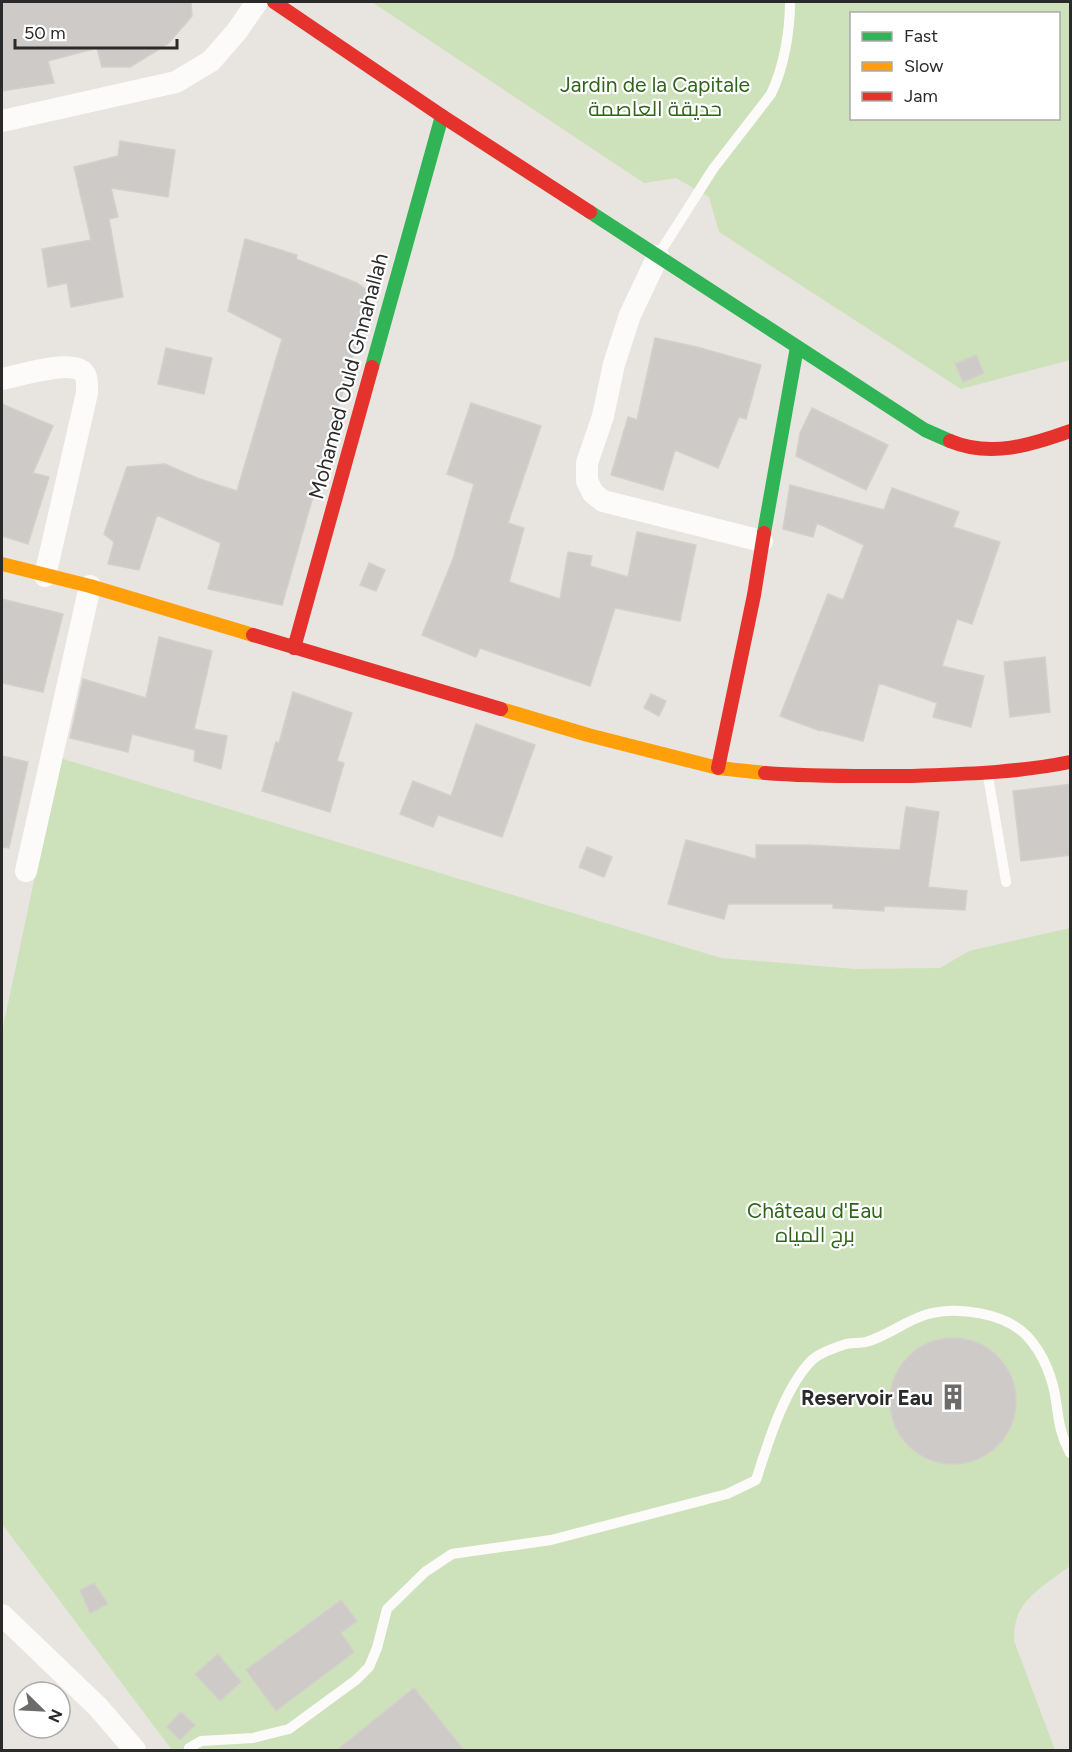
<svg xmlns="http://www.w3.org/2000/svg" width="1072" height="1752" font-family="Figtree,Cairo,sans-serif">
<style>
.green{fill:#cde2ba;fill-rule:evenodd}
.building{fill:#cdcac7;stroke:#d3d0cc;stroke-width:1.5}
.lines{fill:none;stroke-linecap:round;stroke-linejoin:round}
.lane{stroke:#fcfbfa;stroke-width:10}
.street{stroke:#fcfbfa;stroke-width:22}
.fast{stroke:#30b455;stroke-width:14}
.slow{stroke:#ff9f0a;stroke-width:14}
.jam{stroke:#e5322d;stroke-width:14}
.labels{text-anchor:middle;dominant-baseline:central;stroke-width:4.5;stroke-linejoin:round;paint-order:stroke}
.park-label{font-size:21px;fill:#30641d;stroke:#fff}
.street-label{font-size:21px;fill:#2a2a2a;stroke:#fff}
.poi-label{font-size:21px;font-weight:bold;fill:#2a2a2a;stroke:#fff;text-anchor:end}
</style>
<rect width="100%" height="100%" fill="#e8e4e0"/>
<!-- green -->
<path class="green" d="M 372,2 L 1070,2 L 1070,360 L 961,389 L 719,232 L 709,197 L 676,178 L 644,183 ZM 852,14 L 1058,14 L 1058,118 L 852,118 Z
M 60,758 L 721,958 L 855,969 L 940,968 L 969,951 L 1070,928 L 1070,1566 C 1042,1588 1012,1600 1014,1641 L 1055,1750 L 172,1750 L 2,1524 L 2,1032 Z"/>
<!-- building -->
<path class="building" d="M 2,2 L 191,2 L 192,16 L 168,44 L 130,67 L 102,67 L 97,48 L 48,61 L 54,83 L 2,91 Z
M 120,141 L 175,150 L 168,197 L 111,188 L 118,217 L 109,219 L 123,297 L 71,307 L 67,283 L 48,287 L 42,249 L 91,240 L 74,167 L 118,156 Z
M 245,239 L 297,255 L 296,259 L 357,283 L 371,293 L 282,605 L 208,589 L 221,543 L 157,515 L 139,570 L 108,564 L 114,542 L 104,534 L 127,467 L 165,464 L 197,478 L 237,491 L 282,339 L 228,311 Z
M 655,338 L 697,347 L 761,365 L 746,419 L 739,417 L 718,468 L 675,450 L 663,490 L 611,475 L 628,417 L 637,420 Z
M 166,348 L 212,358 L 204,394 L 158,384 Z
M 976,355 L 984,373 L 963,382 L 955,364 Z
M 471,403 L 541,426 L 508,523 L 524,528 L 509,582 L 560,599 L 568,552 L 592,556 L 590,566 L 628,577 L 637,532 L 696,545 L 680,621 L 615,608 L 590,686 L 480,648 L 476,657 L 422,635 L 453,559 L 474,484 L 447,474 Z
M 2,404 L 53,426 L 33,473 L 49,477 L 28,544 L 2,536 Z
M 812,408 L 888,445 L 866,490 L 796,456 L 800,433 Z
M 790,485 L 884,510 L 892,488 L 959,512 L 953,527 L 1000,542 L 972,624 L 957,619 L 942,666 L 984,676 L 971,727 L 933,717 L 937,703 L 879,683 L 863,741 L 821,730 L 820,731 L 780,716 L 828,594 L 843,600 L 864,545 L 817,523 L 813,537 L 783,529 Z
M 369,563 L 385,570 L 376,591 L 360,585 Z
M 2,599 L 63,614 L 43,692 L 2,683 Z
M 159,637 L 212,651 L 194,729 L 227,736 L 221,769 L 194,761 L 195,750 L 132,734 L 128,752 L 70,738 L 83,679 L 146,698 Z
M 1045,657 L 1050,712 L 1010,717 L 1004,662 Z
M 293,692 L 352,713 L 337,761 L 344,763 L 330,812 L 262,791 L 276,742 L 279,743 Z
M 651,694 L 666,701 L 659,716 L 644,708 Z
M 476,724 L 535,745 L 502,837 L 438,815 L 433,827 L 400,814 L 413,781 L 451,796 Z
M 2,756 L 28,762 L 9,848 L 2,847 Z
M 1071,784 L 1071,855 L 1021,861 L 1013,791 Z
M 906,807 L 939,812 L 928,887 L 967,891 L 965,910 L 884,906 L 884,911 L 833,908 L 833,904 L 728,904 L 724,919 L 668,904 L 686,840 L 756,859 L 756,845 L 808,845 L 900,850 Z
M 587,847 L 612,857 L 604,877 L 579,867 Z
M890 1401a63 63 0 1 1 126 0a63 63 0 1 1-126 0Z
M 94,1583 L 108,1604 L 90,1613 L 80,1590 Z
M 341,1600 L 357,1621 L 341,1633 L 354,1652 L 276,1711 L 246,1670 Z
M 218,1654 L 241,1682 L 220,1701 L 195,1674 Z
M 414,1688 L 464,1750 L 337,1750 Z
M 181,1712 L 195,1725 L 180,1740 L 167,1727 Z"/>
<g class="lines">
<!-- lane -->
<path class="lane" d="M 659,254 L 713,169 L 771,94 C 784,67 790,31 790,2
M 988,776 L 1006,882
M 189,1748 L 201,1741 L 253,1738 L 289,1729 L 356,1680 L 369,1667 L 377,1648 L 387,1609 L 425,1572 L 452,1554 L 551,1540 L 727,1494 L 756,1480 C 768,1443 784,1389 811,1361 C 817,1354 834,1348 843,1345 C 850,1342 858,1344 866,1342 C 888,1336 906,1320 928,1314 C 958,1306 1005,1313 1027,1336 C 1043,1353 1053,1378 1056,1401 C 1059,1422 1060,1434 1070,1453"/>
<!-- street -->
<path class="street" d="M 2,121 L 176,82 L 211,61 L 237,31 L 257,2
M 658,256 L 630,315 L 614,364 L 603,416 L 587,463 L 587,481 L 593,493 L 603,501 L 762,541
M 2,379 C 18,376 68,360 82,371 C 88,376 87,385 87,393 L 45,576
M 26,871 L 90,586
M 2,1615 L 98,1707 L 135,1750"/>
<!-- fast -->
<path class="fast" d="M 590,212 L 925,430 L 950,441
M 372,367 L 442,116
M 764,533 L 797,347"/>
<!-- slow -->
<path class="slow" d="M 2,564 L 90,586 L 253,635
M 501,709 L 588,735 L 718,768 L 765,773"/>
<!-- jam -->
<path class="jam" d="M 274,2 L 442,116 L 590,212
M 950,441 C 991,458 1031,445 1070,431
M 253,635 L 501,709
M 294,648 L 372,367
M 718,768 L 754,595 L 764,533
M 765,773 C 813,777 861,776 909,776 C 964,774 1016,773 1070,762"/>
</g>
<!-- icons -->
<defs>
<g id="building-bare" transform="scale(2.07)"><path d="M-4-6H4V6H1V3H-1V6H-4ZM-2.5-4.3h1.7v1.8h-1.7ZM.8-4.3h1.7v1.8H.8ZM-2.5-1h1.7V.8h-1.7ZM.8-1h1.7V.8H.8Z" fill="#6c6b6a" stroke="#fff" stroke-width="2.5" paint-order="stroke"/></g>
</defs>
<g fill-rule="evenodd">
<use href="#building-bare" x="953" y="1397"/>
</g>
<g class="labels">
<!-- park labels -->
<g class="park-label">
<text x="655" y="84">Jardin de la Capitale<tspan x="655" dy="24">حديقة العاصمة</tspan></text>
<text x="815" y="1210">Château d'Eau<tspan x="815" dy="24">برج المياه</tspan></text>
</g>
<!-- street labels -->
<g class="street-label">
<text transform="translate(348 376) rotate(-75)">Mohamed Ould Ghnahallah</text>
</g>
<!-- poi labels -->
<g class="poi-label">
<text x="933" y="1397">Reservoir Eau</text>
</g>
</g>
<!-- border -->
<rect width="1072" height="1752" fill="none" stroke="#2a2a2a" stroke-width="6"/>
<!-- legend -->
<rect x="850" y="12" width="210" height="108" fill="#ffffff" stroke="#aaaaaa" stroke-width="1.5"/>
<rect x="862" y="32" width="30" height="9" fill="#30b455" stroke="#aaaaaa" stroke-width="1.5"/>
<text x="904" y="42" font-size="18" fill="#2a2a2a">Fast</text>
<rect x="862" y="62" width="30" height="9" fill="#ff9f0a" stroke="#aaaaaa" stroke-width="1.5"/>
<text x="904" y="72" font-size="18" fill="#2a2a2a">Slow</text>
<rect x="862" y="92" width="30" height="9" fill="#e5322d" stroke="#aaaaaa" stroke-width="1.5"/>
<text x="904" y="102" font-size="18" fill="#2a2a2a">Jam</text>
<!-- north arrow -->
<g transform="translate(42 1710) rotate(114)"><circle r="28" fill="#ffffff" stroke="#aaaaaa" stroke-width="1.5"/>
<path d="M0-4.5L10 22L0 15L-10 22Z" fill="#6c6b6a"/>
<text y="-9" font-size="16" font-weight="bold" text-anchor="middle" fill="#2a2a2a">N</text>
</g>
<!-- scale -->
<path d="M15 39v9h162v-9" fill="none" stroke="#2a2a2a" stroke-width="3"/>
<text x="24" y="39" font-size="18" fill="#2a2a2a" stroke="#ffffff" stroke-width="4.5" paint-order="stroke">50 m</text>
</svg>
